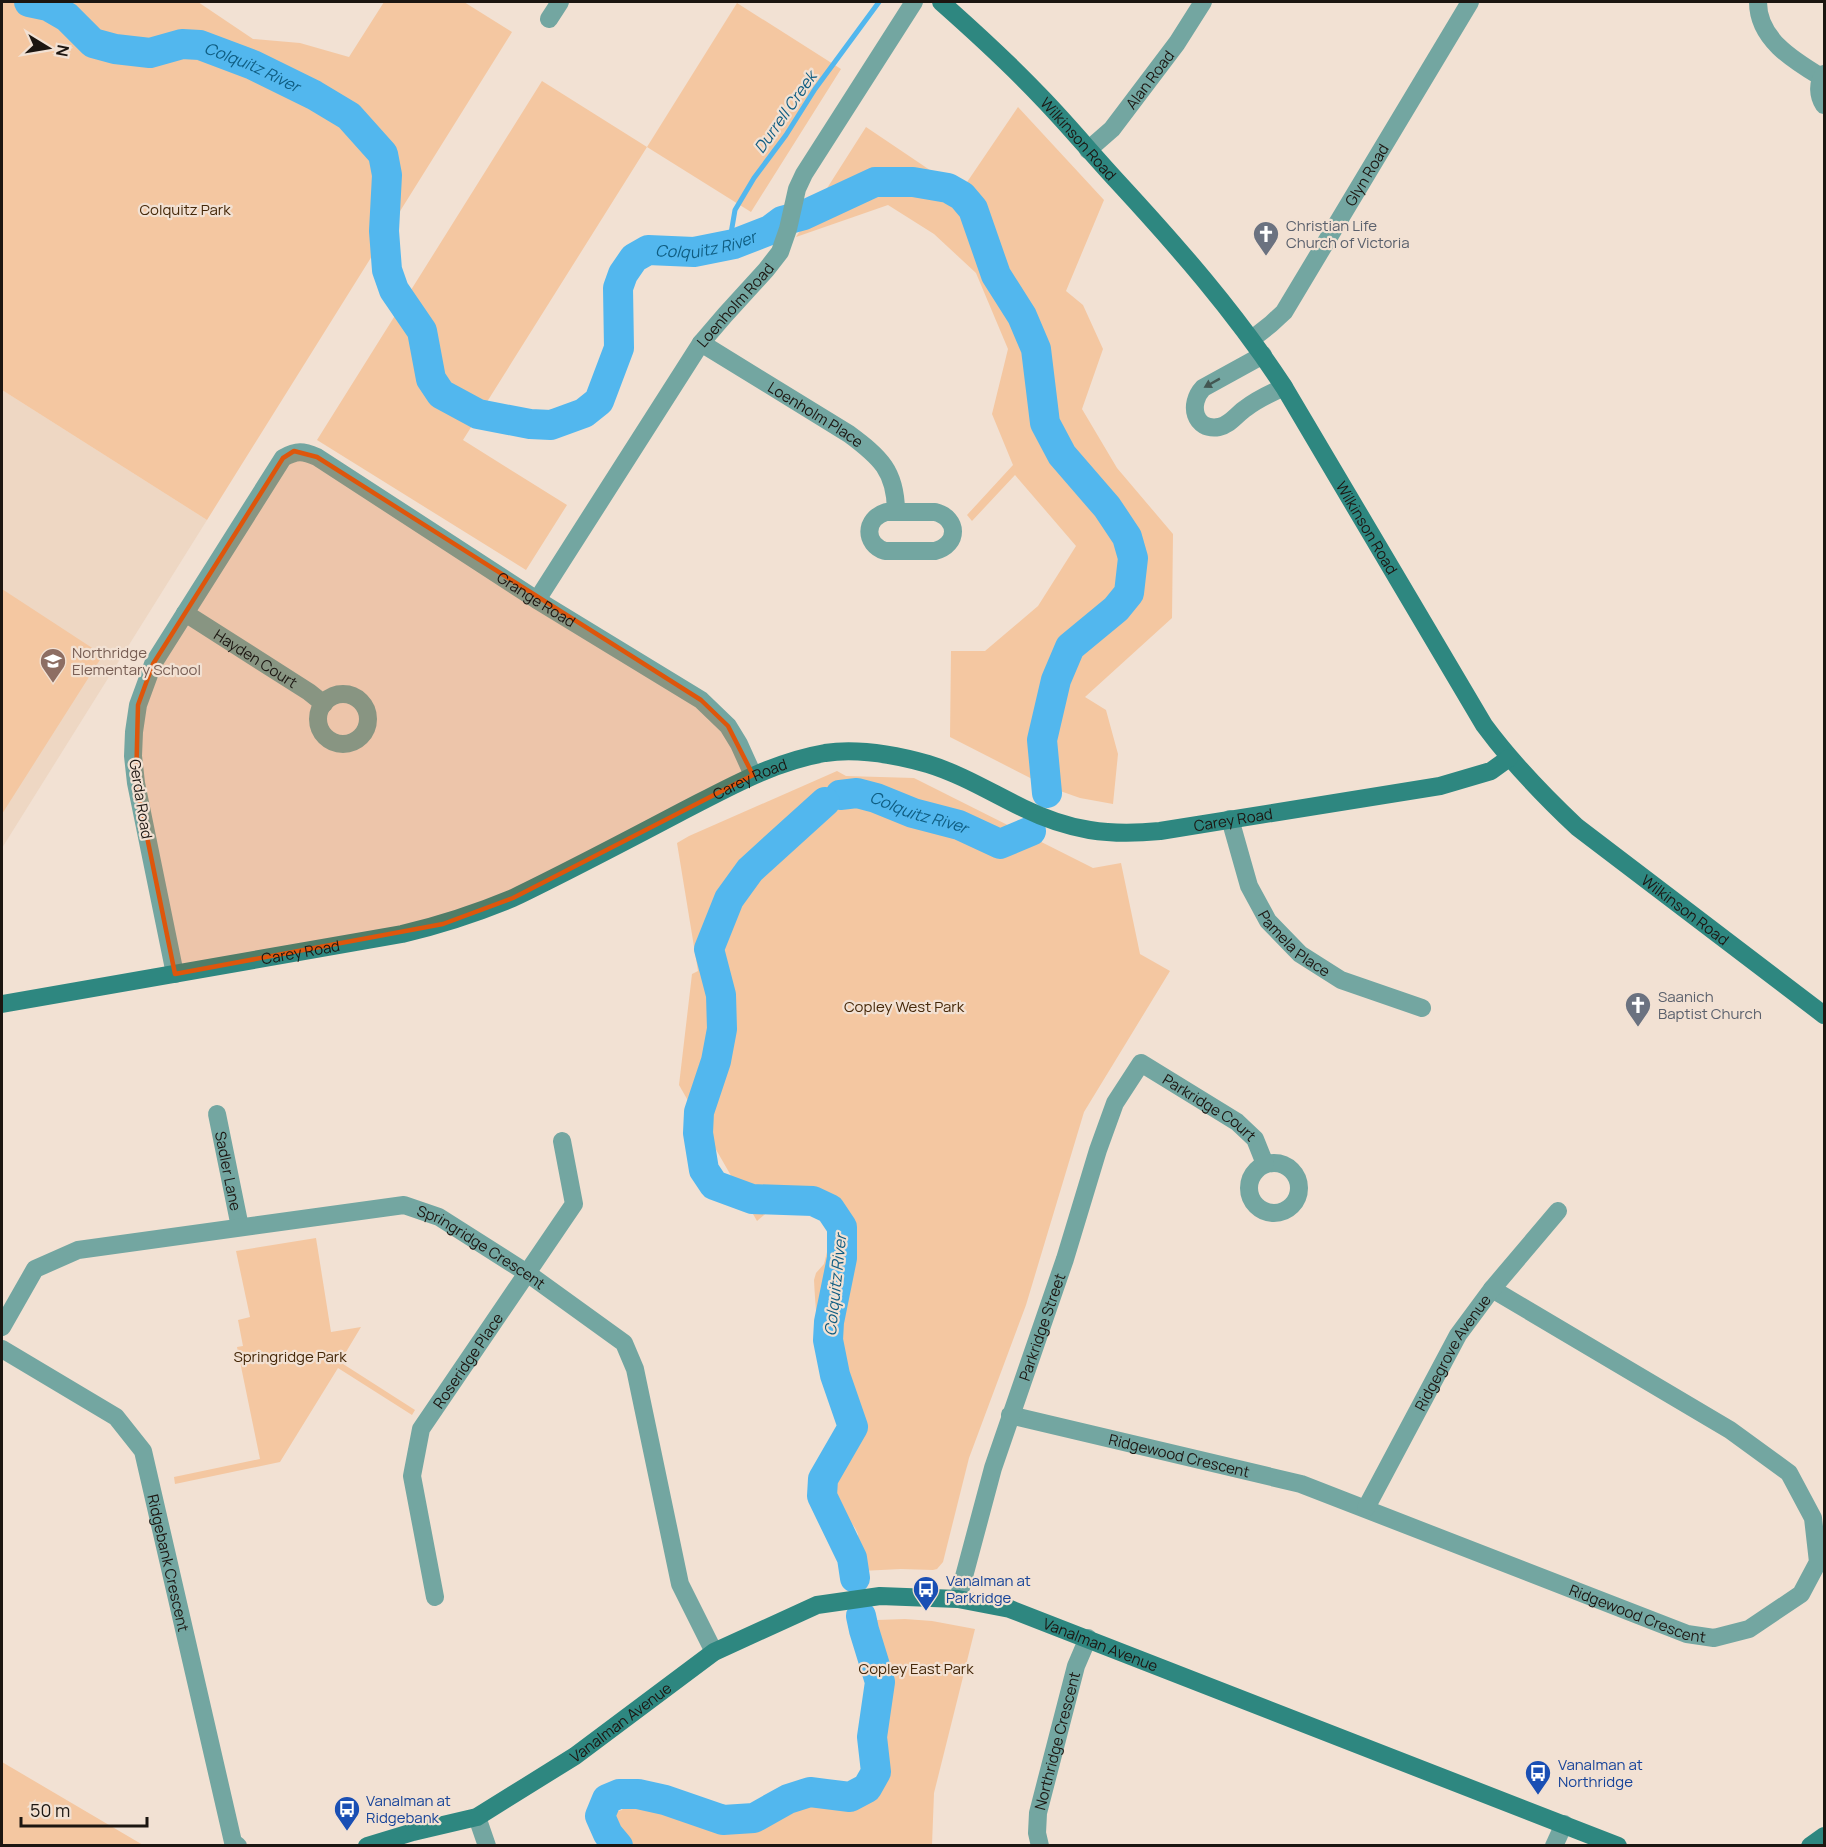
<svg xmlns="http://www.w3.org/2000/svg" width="1826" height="1847" font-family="Manrope,sans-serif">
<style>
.built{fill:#eed7c3}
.green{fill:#f4c7a1}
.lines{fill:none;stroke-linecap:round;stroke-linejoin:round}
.stream{stroke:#52b7ee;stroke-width:5}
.river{stroke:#52b7ee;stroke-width:30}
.street{stroke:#73a6a1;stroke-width:18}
.secondary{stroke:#2e8780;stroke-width:18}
.oneway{fill:#435752}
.marked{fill:#de560c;fill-opacity:0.2;stroke:#de560c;stroke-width:4.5;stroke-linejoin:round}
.labels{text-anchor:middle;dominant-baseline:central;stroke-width:4.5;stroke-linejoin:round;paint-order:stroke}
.street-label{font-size:15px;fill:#1c1611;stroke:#f2e1d3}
.park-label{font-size:15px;fill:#452809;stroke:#f2e1d3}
.worship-label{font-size:15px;fill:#5b616d;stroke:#f2e1d3;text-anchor:start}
.education-label{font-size:15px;fill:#785e54;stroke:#f2e1d3;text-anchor:start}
.transit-label{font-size:15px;fill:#164399;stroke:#f2e1d3;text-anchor:start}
.water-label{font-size:16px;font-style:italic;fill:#0f5d82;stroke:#f2e1d3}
</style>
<rect width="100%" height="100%" fill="#f2e1d3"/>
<!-- built -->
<path class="built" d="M 2,390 L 207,520 L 2,848 Z"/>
<!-- green -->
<path class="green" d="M 2,2 L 198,2 L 253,39 L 300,43 L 349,57 L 384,2 L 464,2 L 512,32 L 207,520 L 2,390 Z
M 737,3 L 841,69 L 751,212 L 647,147 Z
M 542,81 L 647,147 L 463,440 L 567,505 L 526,570 L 317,440 Z
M 1018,107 L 1104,200 L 1066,291 L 1083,305 L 1103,349 L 1082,409 L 1117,468 L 1173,534 L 1172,618 L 1085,697 L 1106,710 L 1118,754 L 1113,804 L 1080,798 L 1046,786 L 950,737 L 951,651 L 985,651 L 1038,606 L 1076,546 L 1015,475 L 972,521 L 967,515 L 1013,465 L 992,414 L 1008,349 L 976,273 L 934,234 L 888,205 L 796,237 L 866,127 L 961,191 Z
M 2,589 L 103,655 L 2,814 Z
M 837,771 L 846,776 L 914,778 L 1093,868 L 1121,863 L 1140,954 L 1170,971 L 1084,1112 L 1026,1305 L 969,1458 L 943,1562 L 937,1569 L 933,1570 L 901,1569 L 861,1571 L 858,1534 L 855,1528 L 830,1494 C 819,1464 859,1452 856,1429 C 855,1420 847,1408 841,1401 C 838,1397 835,1394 833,1390 C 819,1356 816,1317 814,1280 L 816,1273 L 824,1264 L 827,1252 L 829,1230 L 825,1216 L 816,1208 L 778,1203 L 757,1221 L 679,1085 L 692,974 L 698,971 L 677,843 L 689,836 Z
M 316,1238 L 331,1332 L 361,1327 L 340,1362 L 415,1410 L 412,1415 L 338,1368 L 280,1462 L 175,1484 L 174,1477 L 260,1459 L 237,1347 L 243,1346 L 238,1320 L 250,1317 L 236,1251 Z
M 905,1619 L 932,1621 L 975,1629 L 934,1793 L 932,1845 L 614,1845 C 607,1830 603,1828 614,1812 L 622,1810 L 626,1799 L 633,1798 L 660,1803 L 701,1822 L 737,1823 L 742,1826 C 753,1821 775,1820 782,1815 C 789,1811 791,1805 800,1803 C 814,1800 833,1805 846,1798 C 855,1794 860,1788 863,1778 C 867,1767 863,1754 864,1742 C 867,1726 878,1715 876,1698 C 875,1688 869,1678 865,1668 C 860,1654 857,1639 853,1624 L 877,1620 Z
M 2,1762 L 143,1845 L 2,1845 Z"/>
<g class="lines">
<!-- stream -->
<path class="stream" d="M 729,245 L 735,210 L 754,178 L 786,135 L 815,89 L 879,2"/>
<!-- river -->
<g class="river">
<path id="s1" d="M 29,2 L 48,6 L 67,17 L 93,43 L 115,49 L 150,53 L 182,44 L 200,45 L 253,65 L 314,95 L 349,116 L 383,154 L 387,175 L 384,231 L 387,270 L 394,290 L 422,331 L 431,379 L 441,394 L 478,414 L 530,424 L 551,425 L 584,413 L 599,401 L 619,348 L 618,288 L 623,274 L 634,258 L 648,250 L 694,252 L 734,244 L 770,230 L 782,221 L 804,215 L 875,182 L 913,182 L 948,188 L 962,196 L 973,209 L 996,275 L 1022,316 L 1036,349 L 1045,423 L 1062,455 L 1107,507 L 1127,537 L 1133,558 L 1129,593 L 1116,609 L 1070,647 L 1056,680 L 1042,740 L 1047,793"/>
<path id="s2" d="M 840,795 L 857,793 L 876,798 L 913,813 L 959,825 L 1000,844 L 1031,831"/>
<path d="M 825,802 L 750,870 L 729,899 L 709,949 L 721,995 L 722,1029 L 716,1061 L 699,1112 L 698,1133 L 704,1170 L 714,1185 L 752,1199 L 813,1201 L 830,1209 L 842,1227 L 842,1258 L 829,1322 L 828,1340 L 835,1375 L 853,1427 L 823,1479 L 822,1496 L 852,1558 L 855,1578"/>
<path d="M 618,1846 L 608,1834 L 600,1816 L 607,1799 L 619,1794 L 638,1794 L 665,1800 L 723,1820 L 754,1818 L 788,1799 L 810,1792 L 850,1797 L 867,1788 L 876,1772 L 872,1737 L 880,1682 L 864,1630 L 861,1616"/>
</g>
<!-- street -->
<g class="street">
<path d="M 1758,2 C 1758,39 1793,60 1821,77"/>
<path d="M 549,19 L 560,2"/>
<path d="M 1824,74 C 1817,83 1818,96 1824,105"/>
<path id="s3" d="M 1088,150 L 1112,129 L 1177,43 L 1203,2"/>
<path id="s4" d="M 1252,339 L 1271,324 L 1284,312 L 1470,2"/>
<path id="s5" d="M 701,343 L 849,434 C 880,457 896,471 896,512"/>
<path d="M 1263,355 L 1203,388 C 1188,404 1194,431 1219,427 C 1230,425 1237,414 1246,408 C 1257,399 1271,393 1284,387"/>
<path d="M 886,512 L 935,512 C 959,518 959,545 935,551 L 885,551 C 864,544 864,519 886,512 Z"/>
<path id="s6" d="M 537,600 L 701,343 L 725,315 L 766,270 L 780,252 L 788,229 L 797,189 L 804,174 L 914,2"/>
<path id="s7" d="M 185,613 L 309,692 L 324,704"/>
<circle cx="343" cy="719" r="25"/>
<path id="s8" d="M 1230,819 L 1249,886 L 1268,921 L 1300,954 L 1341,980 L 1422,1008"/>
<path id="s9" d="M 175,974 L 136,783 L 133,756 L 134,732 L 138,705 L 153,664 L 283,458 C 297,450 303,451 317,457 L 537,600 L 701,700 L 728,726 L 739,744 L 753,775"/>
<path id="s10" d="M 217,1114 L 240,1227"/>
<circle cx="1274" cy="1188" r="25"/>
<path id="s11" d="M 2,1327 L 35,1269 L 78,1250 L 404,1205 L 439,1217 L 527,1273 L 624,1343 L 635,1369 L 680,1584 L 714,1652"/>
<path id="s12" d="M 2,1349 L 116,1417 L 143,1451 L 233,1842 L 238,1846"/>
<path id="s13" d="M 1010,1415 L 1301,1484 L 1687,1634 L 1714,1638 L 1749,1629 L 1801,1594 L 1818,1562 L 1813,1518 L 1789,1473 L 1730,1430 L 1492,1289"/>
<path id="s14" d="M 1366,1508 L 1458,1335 L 1492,1289 L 1558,1211"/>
<path id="s15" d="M 435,1597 L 412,1476 L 421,1429 L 574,1204 L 562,1141"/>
<path id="s16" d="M 958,1599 L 993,1468 L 1065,1259 L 1098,1150 L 1115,1103 L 1141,1063 L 1237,1122 L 1255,1139 L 1265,1164"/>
<path d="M 477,1817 L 487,1846"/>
<path id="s17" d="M 1040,1846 L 1037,1833 L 1038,1813 L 1076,1666 L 1088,1638"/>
<path d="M 1554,1846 L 1564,1824"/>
</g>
<!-- secondary -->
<g class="secondary">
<path id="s18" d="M 941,2 C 976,33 1011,65 1043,99 C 1069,126 1092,154 1117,181 C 1177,246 1235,312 1284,387 L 1484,725 C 1512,763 1543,795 1577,827 L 1824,1015"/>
<path id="s19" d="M 2,1004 L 402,934 C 440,925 477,913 513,898 C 569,871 624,842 679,813 C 726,789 772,762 825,753 C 859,748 896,755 928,764 C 961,774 992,793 1023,808 C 1070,831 1108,836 1160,831 L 1440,786 L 1491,771 L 1509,758"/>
<path id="s20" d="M 367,1846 L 413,1832 L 477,1817 L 575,1756 L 714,1652 L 817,1605 L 880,1596 L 958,1599 L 1010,1609 L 1618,1846"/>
<path d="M 1810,1846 L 1824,1836"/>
</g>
</g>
<!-- one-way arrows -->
<defs><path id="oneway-solid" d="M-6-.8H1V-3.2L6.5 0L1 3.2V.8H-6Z" transform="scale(1.5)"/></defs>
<use class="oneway" href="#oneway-solid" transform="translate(1212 383) rotate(151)"/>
<!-- marked area -->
<path class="marked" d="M 294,451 L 317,457 L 701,700 L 728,726 L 753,775 L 513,898 L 443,924 L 175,974 L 136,783 L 138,705 L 153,664 L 283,458 Z"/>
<!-- icons -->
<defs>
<g id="church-pin" transform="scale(1.35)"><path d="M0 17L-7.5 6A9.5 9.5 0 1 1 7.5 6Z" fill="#6b7280" stroke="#f2e1d3"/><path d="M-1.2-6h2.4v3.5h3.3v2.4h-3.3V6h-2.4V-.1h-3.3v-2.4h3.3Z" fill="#fff"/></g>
<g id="school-pin" transform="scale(1.35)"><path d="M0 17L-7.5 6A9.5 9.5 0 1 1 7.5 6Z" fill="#8d6e63" stroke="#f2e1d3"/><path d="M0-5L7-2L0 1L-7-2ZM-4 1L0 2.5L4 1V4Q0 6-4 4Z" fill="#fff"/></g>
<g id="bus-pin" transform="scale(1.35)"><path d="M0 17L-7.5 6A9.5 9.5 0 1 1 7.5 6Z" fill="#1a4fb4" stroke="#f2e1d3"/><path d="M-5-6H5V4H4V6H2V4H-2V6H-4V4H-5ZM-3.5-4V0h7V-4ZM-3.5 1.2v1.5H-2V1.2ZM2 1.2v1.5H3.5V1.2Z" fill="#fff"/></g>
</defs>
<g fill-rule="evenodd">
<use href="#church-pin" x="1266" y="234"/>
<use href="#school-pin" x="53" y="661"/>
<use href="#church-pin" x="1638" y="1005"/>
<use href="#bus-pin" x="926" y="1589"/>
<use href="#bus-pin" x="1538" y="1773"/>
<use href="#bus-pin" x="347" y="1809"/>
</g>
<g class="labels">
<!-- street labels -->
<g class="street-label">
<text stroke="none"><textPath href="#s3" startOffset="94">Alan Road</textPath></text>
<text stroke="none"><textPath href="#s18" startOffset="194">Wilkinson Road</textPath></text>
<text stroke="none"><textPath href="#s4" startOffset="202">Glyn Road</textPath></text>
<text stroke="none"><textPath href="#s6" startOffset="356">Loenholm Road</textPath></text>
<text stroke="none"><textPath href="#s5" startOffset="135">Loenholm Place</textPath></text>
<text stroke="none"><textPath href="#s18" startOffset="680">Wilkinson Road</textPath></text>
<text stroke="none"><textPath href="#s9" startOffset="858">Grange Road</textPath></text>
<text stroke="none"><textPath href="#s7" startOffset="84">Hayden Court</textPath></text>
<text stroke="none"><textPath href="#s19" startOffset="788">Carey Road</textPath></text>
<text transform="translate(141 799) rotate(81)">Gerda Road</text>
<text stroke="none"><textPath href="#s19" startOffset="1292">Carey Road</textPath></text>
<text stroke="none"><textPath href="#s18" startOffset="1184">Wilkinson Road</textPath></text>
<text stroke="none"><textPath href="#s8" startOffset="144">Pamela Place</textPath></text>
<text stroke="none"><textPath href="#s19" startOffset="303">Carey Road</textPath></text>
<text stroke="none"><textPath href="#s16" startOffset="650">Parkridge Court</textPath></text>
<text stroke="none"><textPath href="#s10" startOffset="58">Sadler Lane</textPath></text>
<text stroke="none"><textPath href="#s11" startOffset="531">Springridge Crescent</textPath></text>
<text stroke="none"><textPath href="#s16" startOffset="285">Parkridge Street</textPath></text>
<text stroke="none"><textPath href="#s14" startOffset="178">Ridgegrove Avenue</textPath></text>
<text stroke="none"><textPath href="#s15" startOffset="254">Roseridge Place</textPath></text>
<text stroke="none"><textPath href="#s13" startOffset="174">Ridgewood Crescent</textPath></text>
<text stroke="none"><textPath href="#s12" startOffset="291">Ridgebank Crescent</textPath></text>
<text stroke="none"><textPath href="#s13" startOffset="660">Ridgewood Crescent</textPath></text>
<text stroke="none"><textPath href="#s20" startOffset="808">Vanalman Avenue</textPath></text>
<text stroke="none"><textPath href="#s20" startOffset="286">Vanalman Avenue</textPath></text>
<text stroke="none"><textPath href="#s17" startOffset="108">Northridge Crescent</textPath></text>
</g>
<!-- park labels -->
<g class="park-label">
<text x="185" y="209">Colquitz Park</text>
<text x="904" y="1006">Copley West Park</text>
<text x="290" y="1356">Springridge Park</text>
<text x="916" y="1668">Copley East Park</text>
</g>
<!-- worship labels -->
<g class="worship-label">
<text x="1286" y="225">Christian Life<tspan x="1286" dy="17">Church of Victoria</tspan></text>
<text x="1658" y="996">Saanich<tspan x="1658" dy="17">Baptist Church</tspan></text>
</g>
<!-- education labels -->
<g class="education-label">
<text x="72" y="652">Northridge<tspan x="72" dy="17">Elementary School</tspan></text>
</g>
<!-- transit labels -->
<g class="transit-label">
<text x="946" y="1580">Vanalman at<tspan x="946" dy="17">Parkridge</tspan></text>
<text x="1558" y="1764">Vanalman at<tspan x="1558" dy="17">Northridge</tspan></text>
<text x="366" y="1800">Vanalman at<tspan x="366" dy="17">Ridgebank</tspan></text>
</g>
<!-- water labels -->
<g class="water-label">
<text stroke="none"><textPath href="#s1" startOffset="244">Colquitz River</textPath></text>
<text transform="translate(785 112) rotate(-55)">Durrell Creek</text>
<text stroke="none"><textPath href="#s1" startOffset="1054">Colquitz River</textPath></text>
<text stroke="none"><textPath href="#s2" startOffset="82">Colquitz River</textPath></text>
<text transform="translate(835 1285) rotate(-84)">Colquitz River</text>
</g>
</g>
<!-- border -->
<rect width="1826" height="1847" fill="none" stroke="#1c1611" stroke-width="6"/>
<!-- north arrow -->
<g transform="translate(48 48) rotate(101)" stroke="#f2e1d3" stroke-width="4.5" paint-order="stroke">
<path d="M0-4.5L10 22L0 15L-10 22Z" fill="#1c1611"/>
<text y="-9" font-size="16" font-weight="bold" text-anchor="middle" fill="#1c1611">N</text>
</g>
<!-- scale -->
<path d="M21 1817v9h126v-9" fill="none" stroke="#1c1611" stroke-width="3"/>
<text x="30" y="1817" font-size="18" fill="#1c1611" stroke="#f2e1d3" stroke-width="4.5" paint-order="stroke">50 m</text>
</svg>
